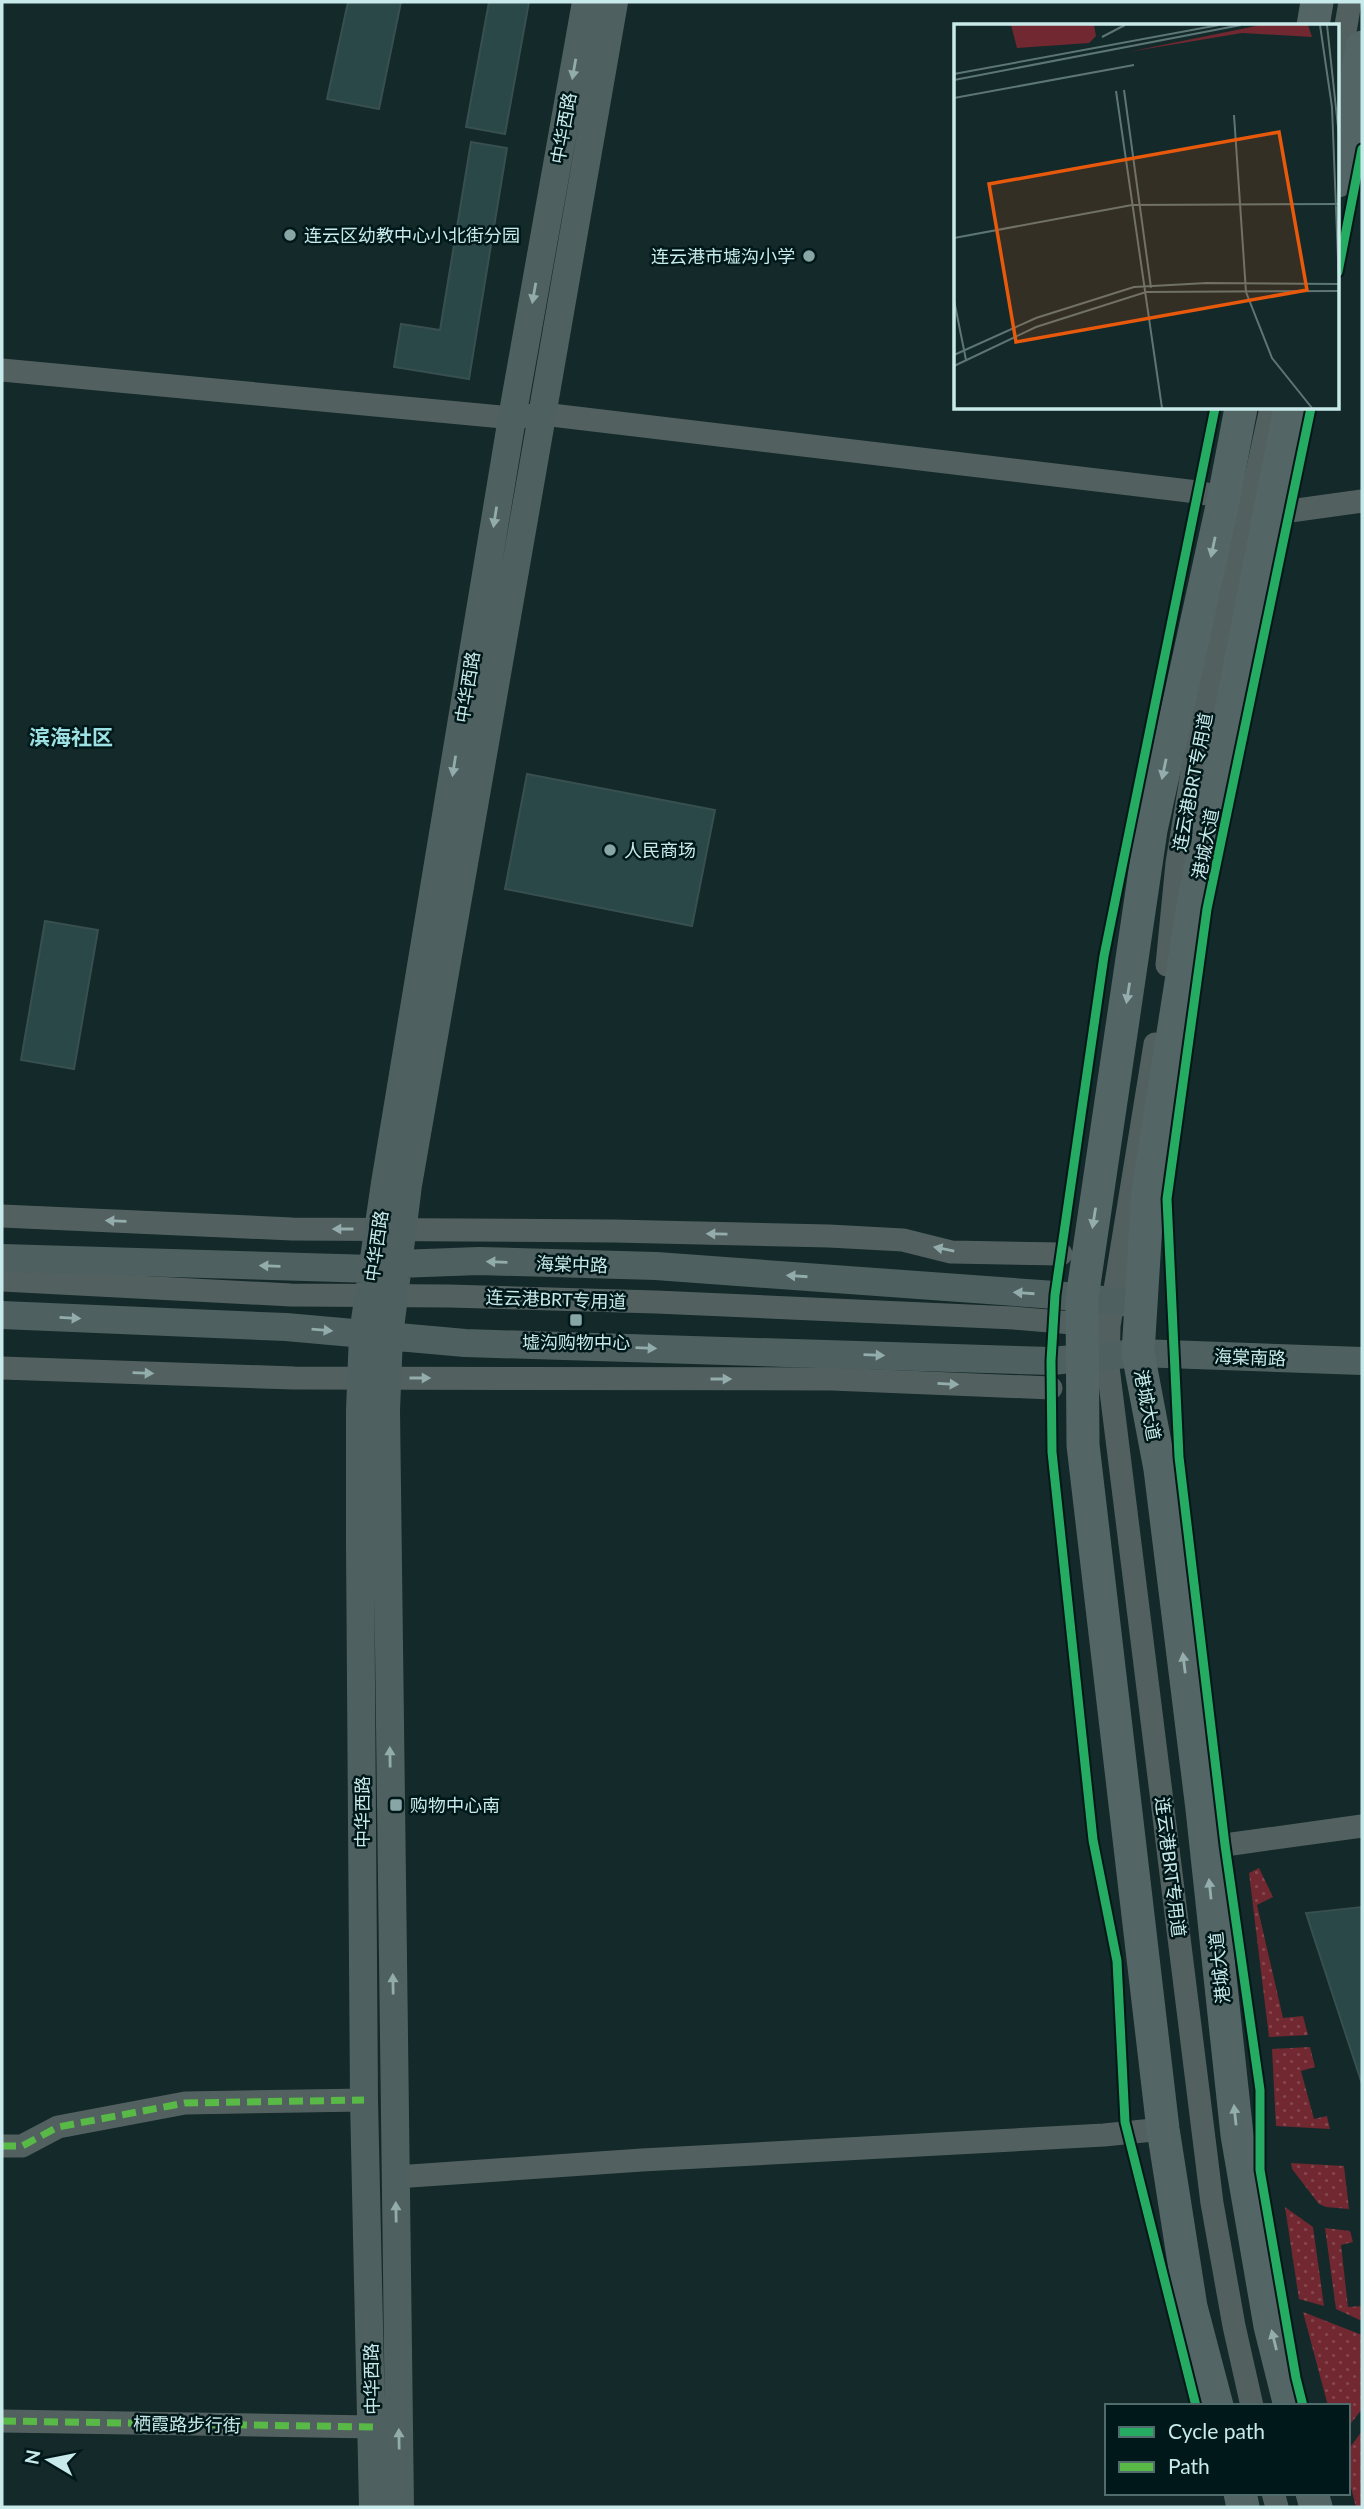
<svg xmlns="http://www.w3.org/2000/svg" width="1364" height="2509" font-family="Lato,'Noto Sans SC',sans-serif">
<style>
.garden{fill:url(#garden-dots)}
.building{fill:#2b4848;stroke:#384f50;stroke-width:2}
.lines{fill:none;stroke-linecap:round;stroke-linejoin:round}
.minor{stroke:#536060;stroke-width:23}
.major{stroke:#4f6060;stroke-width:28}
.highway{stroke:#546565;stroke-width:33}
.quiet{stroke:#58b947;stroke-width:7;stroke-dasharray:14 7;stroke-linecap:butt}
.cycleway-casing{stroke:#001819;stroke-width:13}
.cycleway{stroke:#26ab63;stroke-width:9}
.oneway{fill:#92acac}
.oneway2{fill:#94aeae}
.oneway3{fill:#93acac}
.poi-dot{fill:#89a6a6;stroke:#001819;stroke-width:2.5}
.labels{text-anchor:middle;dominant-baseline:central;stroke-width:5;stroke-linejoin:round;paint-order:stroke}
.street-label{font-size:18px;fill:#c8eaea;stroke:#001819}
.poi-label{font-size:18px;fill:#c8eaea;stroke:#001819;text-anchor:start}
.quarter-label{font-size:21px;font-weight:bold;fill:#9ce1e3;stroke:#001819}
.inset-road{fill:none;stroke:#5c7676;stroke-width:2}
.view{fill:#e8590c;fill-opacity:0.15;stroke:#e8590c;stroke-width:3.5}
.inset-edge{fill:none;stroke:#c8eaea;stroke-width:3.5}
</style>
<defs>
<pattern id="garden-dots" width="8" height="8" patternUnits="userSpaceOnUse" patternTransform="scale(1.75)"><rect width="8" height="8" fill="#722831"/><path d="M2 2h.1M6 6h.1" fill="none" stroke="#85474f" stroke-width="1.8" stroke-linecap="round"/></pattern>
</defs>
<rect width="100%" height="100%" fill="#142929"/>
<!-- garden -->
<path class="garden" d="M 1259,1868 L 1273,1897 L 1257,1905 L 1283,2018 L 1303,2016 L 1308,2035 L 1269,2037 L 1249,1873 Z
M 1310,2047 L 1315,2067 L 1301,2071 L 1314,2119 L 1327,2116 L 1330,2129 L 1276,2126 L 1272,2049 Z
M 1291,2163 L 1344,2166 L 1349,2209 L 1326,2207 L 1319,2204 L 1292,2169 Z
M 1285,2207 L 1313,2227 L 1324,2306 L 1299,2299 Z
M 1325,2228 L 1350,2231 L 1353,2242 L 1341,2245 L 1348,2307 L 1362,2306 L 1362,2321 L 1336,2309 Z
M 1303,2312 L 1362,2335 L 1362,2409 L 1348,2427 L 1348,2406 L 1328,2406 Z
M 1362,2431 L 1362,2507 L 1356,2507 L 1348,2476 L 1348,2450 Z"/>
<!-- building -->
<path class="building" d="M 348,2 L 401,2 L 379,109 L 327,99 Z
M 489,2 L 529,2 L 505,134 L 466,127 Z
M 471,142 L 507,148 L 469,379 L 394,367 L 401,324 L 440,330 Z
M 527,774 L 715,810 L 692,926 L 505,889 Z
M 45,921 L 98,930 L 74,1069 L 21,1060 Z
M 1362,1907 L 1362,2084 L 1306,1913 Z"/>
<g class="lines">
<!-- minor -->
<path class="minor" d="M 1338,73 L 1350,2
M 2,370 L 512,418 L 543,414 L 1197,492 L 1290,511 L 1362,501
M 1167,965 L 1177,863 L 1193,767 L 1271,408
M 1155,1044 L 1109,1326 L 1108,1367 L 1212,2203 L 1234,2326 L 1252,2406
M 2,1216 L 292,1229 L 614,1231 L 829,1236 L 903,1240 L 951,1252 L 1061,1254
M 2,1280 L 291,1295 L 449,1296 L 656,1302 L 1014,1318 L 1096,1325
M 2,1368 L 294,1378 L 832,1379 L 1051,1388
M 1225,1845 L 1362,1826
M 2,2146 L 22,2146 L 58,2127 L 185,2103 L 364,2100
M 396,2177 L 642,2160 L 1104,2135 L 1163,2129
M 2,2421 L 373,2427
M 1273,2493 L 1277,2507"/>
<!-- major -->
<path class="major" d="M 2,1258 L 373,1269 L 398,1264 L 479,1261 L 656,1266 L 1055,1295 L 1141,1304
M 2,1315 L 286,1327 L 465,1343 L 1051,1361 L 1138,1353 L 1362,1361
M 373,2507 L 364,2100 L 360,1544 L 360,1410 L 363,1334 L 385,1183 L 512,418 L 586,2
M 400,2507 L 386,1410 L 389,1336 L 408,1185 L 614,2"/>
<!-- highway -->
<path class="highway" d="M 1313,26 L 1317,2
M 1338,181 L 1362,47
M 1290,408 L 1193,906 L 1148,1192 L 1138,1353 L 1160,1469 L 1202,1809 L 1237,2135 L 1270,2326 L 1290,2406
M 1217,2406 L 1191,2307 L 1163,2129 L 1083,1445 L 1082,1298 L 1151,830 L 1224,497 L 1241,408
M 1240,2493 L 1243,2507
M 1312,2493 L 1316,2507"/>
<!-- quiet -->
<path class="quiet" d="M 2,2146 L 22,2146 L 58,2127 L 185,2103 L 364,2100
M 2,2421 L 373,2427"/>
<!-- cycleway casing -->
<g class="cycleway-casing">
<path id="cycleway" d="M 1338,272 L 1362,149
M 1196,2406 L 1125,2122 L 1117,1961 L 1093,1840 L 1052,1452 L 1051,1361 L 1055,1295 L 1104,956 L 1215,408
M 1303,2406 L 1296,2378 L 1260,2170 L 1260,2090 L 1225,1845 L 1179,1457 L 1167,1199 L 1207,909 L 1311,408"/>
</g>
<!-- cycleway -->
<use href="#cycleway" class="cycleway"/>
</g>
<!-- one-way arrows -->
<defs><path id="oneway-solid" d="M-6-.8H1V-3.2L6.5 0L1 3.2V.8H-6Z" transform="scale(1.75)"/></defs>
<g class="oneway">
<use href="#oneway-solid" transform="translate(574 69) rotate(100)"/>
<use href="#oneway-solid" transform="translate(534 293) rotate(100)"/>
<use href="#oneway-solid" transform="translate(495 517) rotate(99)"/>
<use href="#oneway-solid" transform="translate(454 766) rotate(99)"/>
<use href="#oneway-solid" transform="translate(497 1262) rotate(-178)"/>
<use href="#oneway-solid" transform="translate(270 1266) rotate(-178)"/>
<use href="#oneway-solid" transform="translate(797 1276) rotate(-176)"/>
<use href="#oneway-solid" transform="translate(1024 1293) rotate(-176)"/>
<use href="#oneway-solid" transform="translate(70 1318) rotate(3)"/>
<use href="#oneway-solid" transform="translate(322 1330) rotate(5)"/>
<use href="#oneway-solid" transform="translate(646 1348) rotate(2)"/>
<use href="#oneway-solid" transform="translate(874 1355) rotate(2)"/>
<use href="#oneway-solid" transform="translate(390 1757) rotate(-91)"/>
<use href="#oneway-solid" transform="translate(393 1984) rotate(-91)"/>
<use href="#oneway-solid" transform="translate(396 2212) rotate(-91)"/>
<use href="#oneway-solid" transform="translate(399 2439) rotate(-91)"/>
</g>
<g class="oneway2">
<use href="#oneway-solid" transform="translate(1213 547) rotate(102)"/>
<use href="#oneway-solid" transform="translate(1164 769) rotate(102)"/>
<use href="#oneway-solid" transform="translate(1128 993) rotate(99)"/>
<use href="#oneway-solid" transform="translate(1094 1218) rotate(99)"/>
<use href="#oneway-solid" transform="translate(1184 1663) rotate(-97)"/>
<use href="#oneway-solid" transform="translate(1210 1889) rotate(-96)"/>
<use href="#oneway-solid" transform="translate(1235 2115) rotate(-96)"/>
<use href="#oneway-solid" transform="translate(1274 2340) rotate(-104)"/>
</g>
<g class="oneway3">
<use href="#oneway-solid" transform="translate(116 1221) rotate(-178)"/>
<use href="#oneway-solid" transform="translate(343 1229) rotate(-180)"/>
<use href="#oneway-solid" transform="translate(717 1234) rotate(-179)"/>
<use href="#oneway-solid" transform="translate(944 1249) rotate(-169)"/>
<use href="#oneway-solid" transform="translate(143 1373) rotate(2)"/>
<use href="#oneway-solid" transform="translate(420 1378)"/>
<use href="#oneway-solid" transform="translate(721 1379)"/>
<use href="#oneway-solid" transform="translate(948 1384) rotate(3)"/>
</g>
<!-- markers -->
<g class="poi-dot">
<circle cx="290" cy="235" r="7"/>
<circle cx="809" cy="256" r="7"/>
<circle cx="610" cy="850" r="7"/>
<rect x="569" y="1313" width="14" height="14" rx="3.5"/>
<rect x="389" y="1798" width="14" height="14" rx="3.5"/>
</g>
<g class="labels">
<!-- street labels -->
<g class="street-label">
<text transform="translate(563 128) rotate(-80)">中华西路</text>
<text transform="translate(467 687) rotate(-81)">中华西路</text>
<text transform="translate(1192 782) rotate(-79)">连云港BRT专用道</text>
<text transform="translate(1205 844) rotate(-79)">港城大道</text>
<text transform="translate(376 1246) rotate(-82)">中华西路</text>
<text transform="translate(572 1264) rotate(2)">海棠中路</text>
<text transform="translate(556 1299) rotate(2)">连云港BRT专用道</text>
<text transform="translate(1250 1357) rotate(2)">海棠南路</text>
<text transform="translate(1148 1405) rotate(79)">港城大道</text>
<text transform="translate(362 1812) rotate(-90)">中华西路</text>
<text transform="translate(1171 1867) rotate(83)">连云港BRT专用道</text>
<text transform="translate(1219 1968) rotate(-96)">港城大道</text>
<text transform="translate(371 2379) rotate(-91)">中华西路</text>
<text transform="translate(187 2424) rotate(1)">栖霞路步行街</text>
</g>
<!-- poi labels -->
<g class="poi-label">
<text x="304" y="235">连云区幼教中心小北街分园</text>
<text x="795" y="256" text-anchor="end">连云港市墟沟小学</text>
<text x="624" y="850">人民商场</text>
<text x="576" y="1342" text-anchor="middle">墟沟购物中心</text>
<text x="410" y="1805">购物中心南</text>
</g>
<!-- quarter labels -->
<g class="quarter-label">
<text x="71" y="736">滨海社区</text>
</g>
</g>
<!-- overview -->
<g transform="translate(954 24)">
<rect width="385" height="385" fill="#142929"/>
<path d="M 307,1 L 354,1 L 358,13 L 288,9 L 174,28 Z" fill="#722831"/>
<path d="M 57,1 L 140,1 L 142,12 L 135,19 L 63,24 Z" fill="#722831"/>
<path class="inset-road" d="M 366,1 L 378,83 L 385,260M 373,1 L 385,112M 148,13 L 171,1M 0,50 L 265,1M 0,56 L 287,1M 170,66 L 197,264M 162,67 L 208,384M 0,74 L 180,41M 280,91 L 292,268 L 318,334 L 358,384M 0,214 L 178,181 L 385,180M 0,276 L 12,336M 0,331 L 82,294 L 180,263 L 253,259 L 385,260M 0,342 L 82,303 L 192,268 L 385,267"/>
<path class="view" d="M 325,108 L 353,266 L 62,318 L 35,160 Z"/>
<rect width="385" height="385" class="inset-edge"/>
</g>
<!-- border -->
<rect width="1364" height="2509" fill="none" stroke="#c8eaea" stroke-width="7"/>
<!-- legend -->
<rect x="1105" y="2404" width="245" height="91" fill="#001819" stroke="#506c6d" stroke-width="2"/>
<rect x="1119" y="2427" width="35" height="10" fill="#26ab63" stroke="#506c6d" stroke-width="2"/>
<text x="1168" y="2439" font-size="21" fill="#c8eaea">Cycle path</text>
<rect x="1119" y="2462" width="35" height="10" fill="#58b947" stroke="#506c6d" stroke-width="2"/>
<text x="1168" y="2474" font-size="21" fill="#c8eaea">Path</text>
<!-- north arrow -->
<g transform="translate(49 2460) rotate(280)" stroke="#001819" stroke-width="5" paint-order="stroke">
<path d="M0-5L12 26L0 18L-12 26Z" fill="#c8eaea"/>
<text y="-10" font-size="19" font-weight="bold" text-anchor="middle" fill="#c8eaea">N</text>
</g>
</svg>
